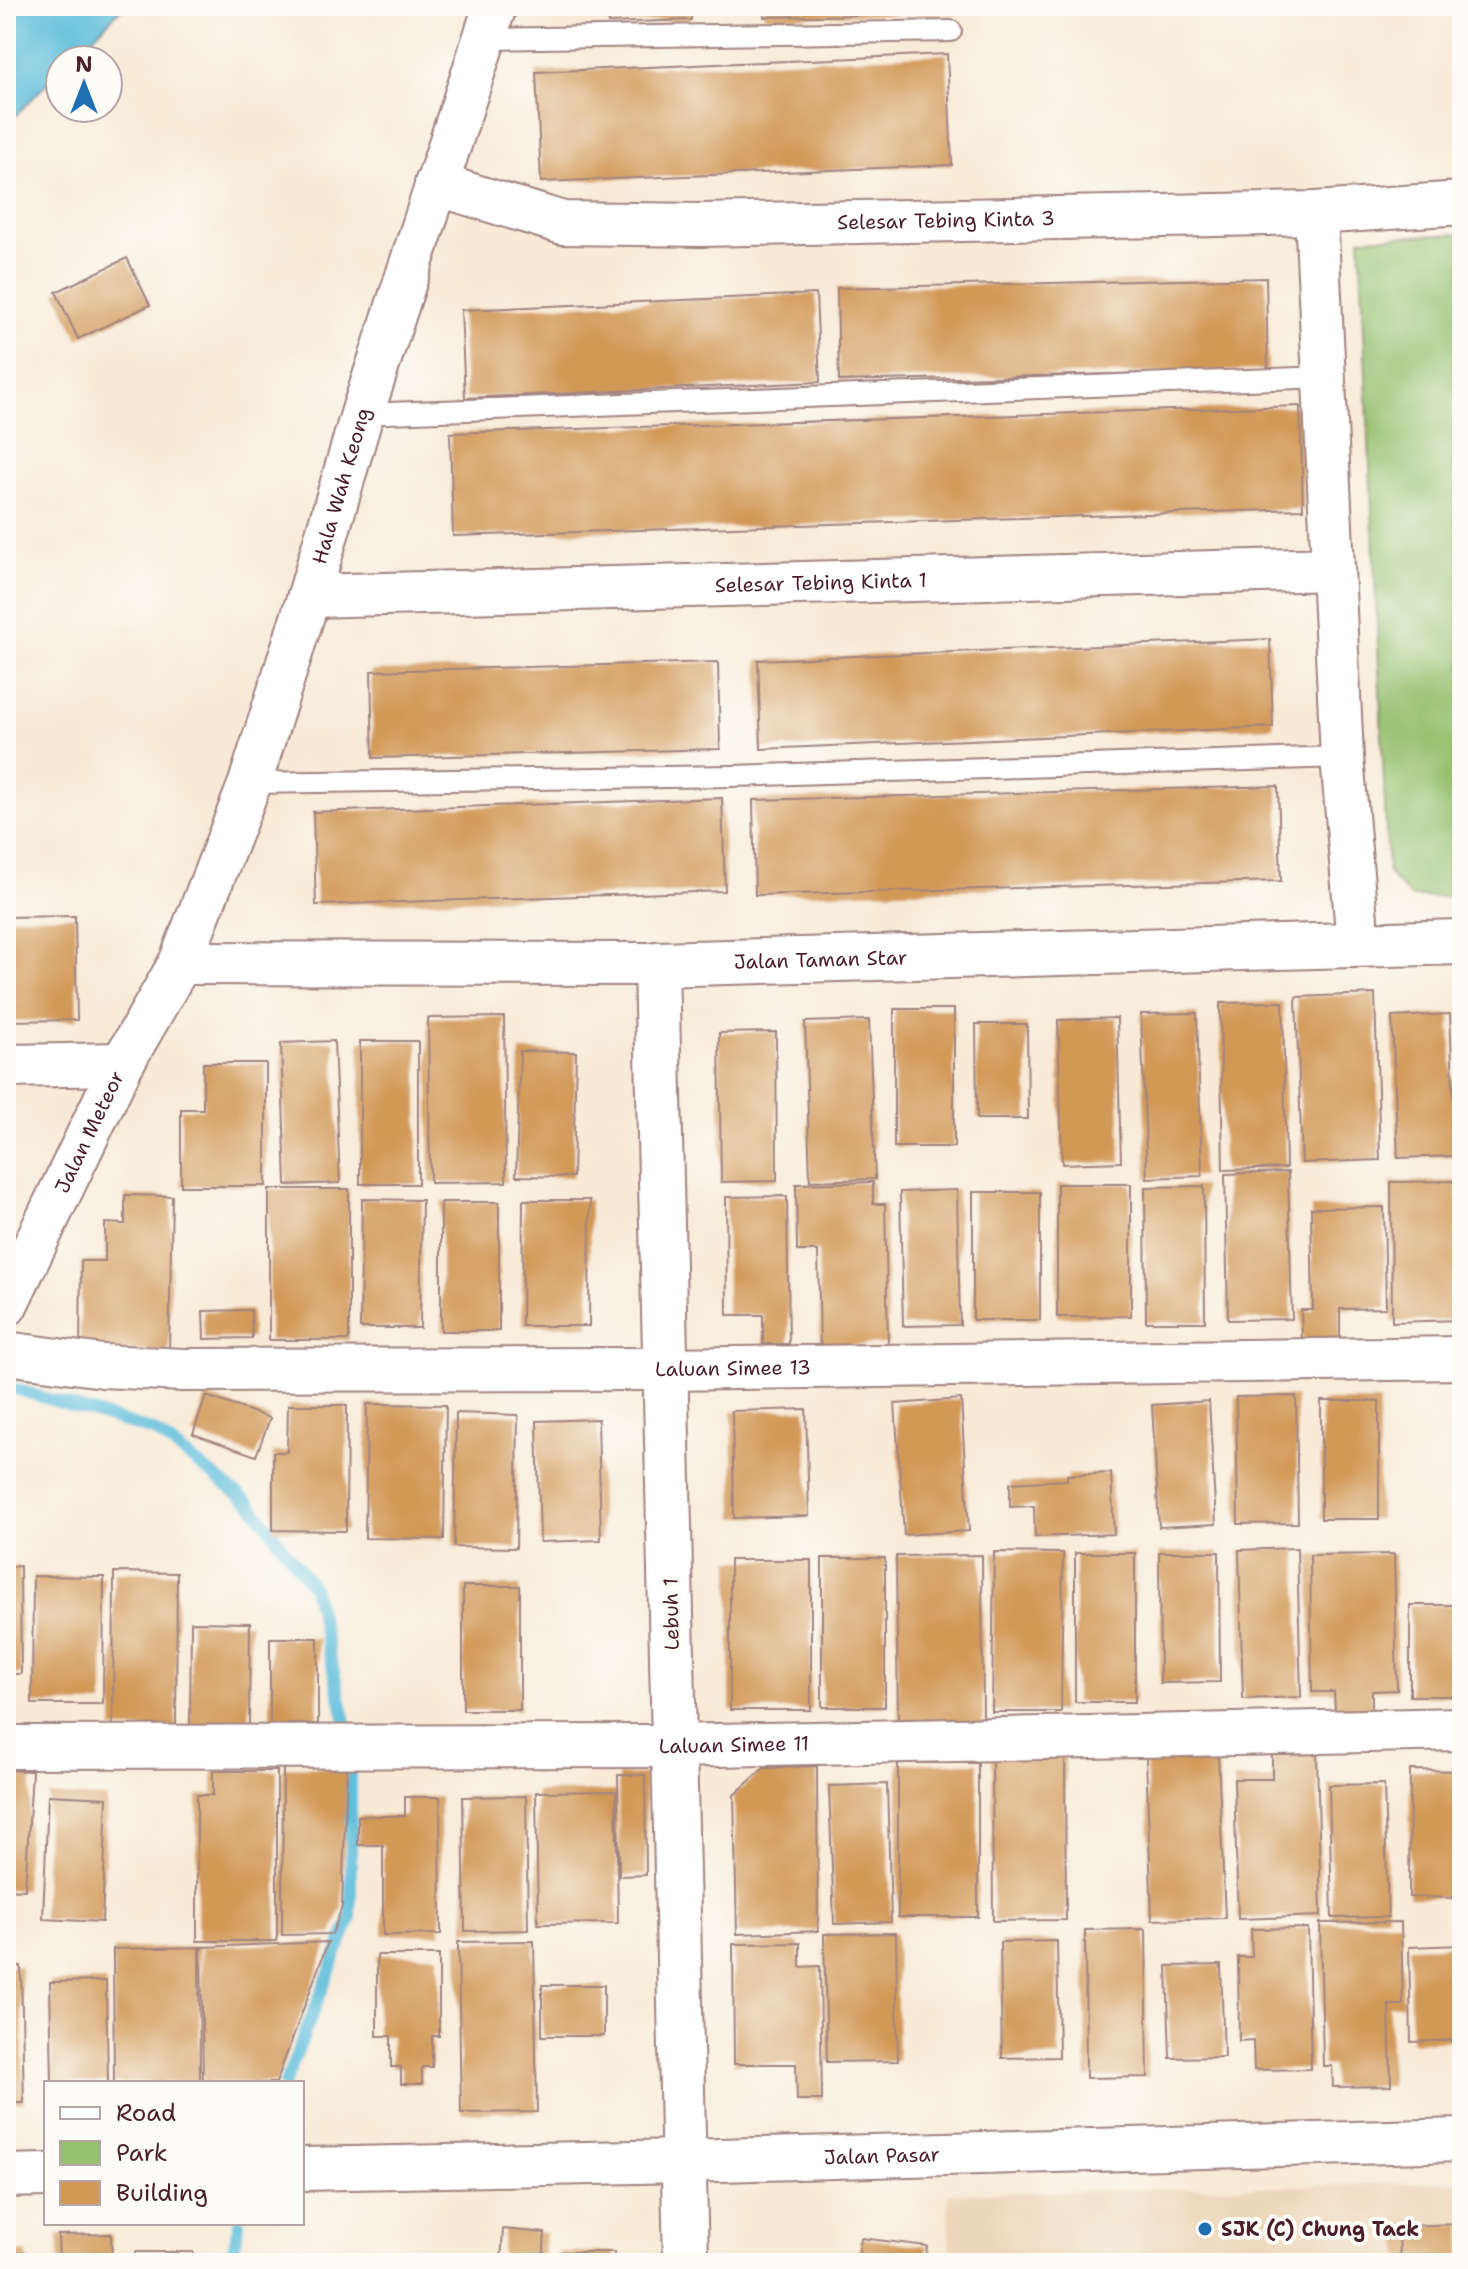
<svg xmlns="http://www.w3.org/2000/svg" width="1468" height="2269" font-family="'Shantell Sans',sans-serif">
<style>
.built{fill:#edd7ba}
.green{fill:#96c16f;stroke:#70704d;stroke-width:2}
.water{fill:#5ebedc;stroke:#546e84;stroke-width:2}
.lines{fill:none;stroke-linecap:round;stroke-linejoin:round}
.stream{stroke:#5ebedc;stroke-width:12}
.building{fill:#d29856}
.service-casing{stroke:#a18481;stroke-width:24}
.minor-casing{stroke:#a18481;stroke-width:46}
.tertiary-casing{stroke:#a18481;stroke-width:48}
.service{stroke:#fff;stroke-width:20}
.minor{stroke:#fff;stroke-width:42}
.tertiary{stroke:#fff;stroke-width:44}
.poi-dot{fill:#1f6fb2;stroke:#fdfcf7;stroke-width:3}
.labels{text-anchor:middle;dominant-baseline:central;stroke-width:8;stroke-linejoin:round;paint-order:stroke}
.street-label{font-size:20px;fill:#4a1f2b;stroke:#fdfcf7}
.poi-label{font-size:20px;font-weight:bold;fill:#4a1f2b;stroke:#fdfcf7;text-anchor:start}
</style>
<rect width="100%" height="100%" fill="#fdfcf7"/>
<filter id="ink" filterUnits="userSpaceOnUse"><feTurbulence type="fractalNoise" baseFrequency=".0125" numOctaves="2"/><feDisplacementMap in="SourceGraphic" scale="16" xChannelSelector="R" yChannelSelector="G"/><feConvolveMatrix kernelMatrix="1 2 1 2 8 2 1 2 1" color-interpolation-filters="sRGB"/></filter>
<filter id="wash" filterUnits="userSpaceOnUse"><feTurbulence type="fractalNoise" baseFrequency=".006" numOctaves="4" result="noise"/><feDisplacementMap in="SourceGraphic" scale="32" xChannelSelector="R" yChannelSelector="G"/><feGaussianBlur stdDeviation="1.8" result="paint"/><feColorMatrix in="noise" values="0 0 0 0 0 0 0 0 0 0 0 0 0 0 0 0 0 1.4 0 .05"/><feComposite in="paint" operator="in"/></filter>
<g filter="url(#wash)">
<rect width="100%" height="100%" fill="#f8ead7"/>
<!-- built -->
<path class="built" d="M 1462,2182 L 1462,2263 L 950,2263 L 948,2194 Z"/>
<!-- green -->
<path class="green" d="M 1462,234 L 1462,897 L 1411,897 L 1388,873 L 1360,238 Z"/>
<!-- water -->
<path class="water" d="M 6,6 L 124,6 L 70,60 L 60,60 L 60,70 L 6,125 Z"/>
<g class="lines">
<!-- stream -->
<path class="stream" d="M 6,1393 L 12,1388 L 154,1431 L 250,1503 L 313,1587 L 346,1722
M 285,2083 L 351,1918 L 351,1775
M 230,2263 L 239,2223"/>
</g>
<g id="blocks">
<!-- building -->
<path class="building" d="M 608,6 L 691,6 L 691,20 L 608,23 Z
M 764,6 L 1061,6 L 1061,11 L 764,17 Z
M 947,54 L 952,165 L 541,182 L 536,72 Z
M 127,258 L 150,305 L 78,339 L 56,292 Z
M 1266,278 L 1268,370 L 839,381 L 837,288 Z
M 816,294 L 820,382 L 465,398 L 461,310 Z
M 1300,406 L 1303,509 L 453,536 L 450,433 Z
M 1270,639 L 1273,727 L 761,749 L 758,660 Z
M 718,662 L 720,749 L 373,758 L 371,671 Z
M 1278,786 L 1281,881 L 755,895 L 753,800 Z
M 722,798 L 725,891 L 316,905 L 313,812 Z
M 75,916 L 77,1020 L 6,1021 L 6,917 Z
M 1375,994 L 1380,1160 L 1302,1163 L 1296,997 Z
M 1283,1002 L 1286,1168 L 1223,1170 L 1220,1003 Z
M 894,1009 L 954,1009 L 954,1147 L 894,1147 Z
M 1197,1013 L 1202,1176 L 1147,1178 L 1141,1014 Z
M 1450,1014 L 1456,1156 L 1398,1158 L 1392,1017 Z
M 504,1017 L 506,1182 L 430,1183 L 428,1018 Z
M 1117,1018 L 1121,1162 L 1062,1164 L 1058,1020 Z
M 869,1020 L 875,1179 L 810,1181 L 805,1022 Z
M 976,1024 L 1027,1024 L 1028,1119 L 977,1119 Z
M 776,1032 L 777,1181 L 721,1182 L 719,1033 Z
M 334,1041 L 340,1183 L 286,1185 L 281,1043 Z
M 360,1041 L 418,1041 L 418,1184 L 360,1184 Z
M 520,1051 L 576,1052 L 573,1177 L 516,1176 Z
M 203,1063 L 266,1063 L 266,1186 L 181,1186 L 181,1109 L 203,1109 Z
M 1288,1172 L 1292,1319 L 1228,1320 L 1225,1174 Z
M 1458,1181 L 1460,1320 L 1392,1322 L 1391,1182 Z
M 873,1182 L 873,1204 L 885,1204 L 888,1344 L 820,1346 L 818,1251 L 797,1251 L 796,1184 Z
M 1057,1184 L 1131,1184 L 1131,1316 L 1057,1317 Z
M 1204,1186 L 1205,1322 L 1146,1322 L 1145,1187 Z
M 269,1189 L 349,1189 L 349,1340 L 269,1340 Z
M 957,1190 L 960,1325 L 903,1326 L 900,1192 Z
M 973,1192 L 1040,1192 L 1040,1320 L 973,1320 Z
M 125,1195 L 172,1196 L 169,1352 L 80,1350 L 81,1261 L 105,1261 L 105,1223 L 125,1224 Z
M 787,1196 L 789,1344 L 763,1344 L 763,1315 L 727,1315 L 726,1197 Z
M 362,1199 L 422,1200 L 420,1328 L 360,1328 Z
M 523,1200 L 590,1200 L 589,1326 L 522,1326 Z
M 441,1202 L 499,1202 L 499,1331 L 441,1331 Z
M 1384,1207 L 1386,1308 L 1340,1309 L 1340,1342 L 1302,1342 L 1301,1310 L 1313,1310 L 1311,1208 Z
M 251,1310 L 252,1338 L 204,1339 L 203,1311 Z
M 206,1396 L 270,1418 L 256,1456 L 193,1434 Z
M 1296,1396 L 1298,1523 L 1238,1524 L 1236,1397 Z
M 961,1399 L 969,1531 L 904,1535 L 895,1404 Z
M 1209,1401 L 1216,1524 L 1159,1527 L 1152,1405 Z
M 1321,1401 L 1379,1401 L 1379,1519 L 1321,1519 Z
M 367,1404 L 446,1405 L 444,1539 L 365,1538 Z
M 288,1405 L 347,1405 L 346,1531 L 273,1530 L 273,1452 L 287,1452 Z
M 806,1409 L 809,1516 L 734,1518 L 732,1411 Z
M 456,1413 L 518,1415 L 516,1548 L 454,1547 Z
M 598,1419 L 601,1540 L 540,1542 L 537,1421 Z
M 1111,1473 L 1114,1534 L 1035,1537 L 1034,1506 L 1010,1507 L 1010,1483 L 1067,1480 L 1067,1475 Z
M 1297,1548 L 1301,1697 L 1243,1699 L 1239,1550 Z
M 994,1552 L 1063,1553 L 1061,1712 L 992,1712 Z
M 1159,1552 L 1219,1552 L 1220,1682 L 1160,1683 Z
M 1075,1553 L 1135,1553 L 1135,1702 L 1075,1702 Z
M 1394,1554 L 1397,1690 L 1372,1691 L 1372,1710 L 1335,1710 L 1334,1692 L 1312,1692 L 1310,1555 Z
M 982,1555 L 983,1724 L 898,1724 L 896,1556 Z
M 822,1558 L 885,1558 L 885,1707 L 822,1707 Z
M 730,1560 L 811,1560 L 811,1710 L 730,1710 Z
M 20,1566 L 21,1674 L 6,1674 L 6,1567 Z
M 114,1572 L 177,1573 L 176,1730 L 113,1729 Z
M 33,1576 L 104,1577 L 103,1704 L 32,1704 Z
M 463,1586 L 520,1586 L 520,1710 L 463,1710 Z
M 1410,1605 L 1462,1605 L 1462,1696 L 1410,1696 Z
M 191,1622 L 250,1623 L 249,1728 L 190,1728 Z
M 270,1638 L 318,1638 L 318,1724 L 270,1724 Z
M 1218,1754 L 1225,1918 L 1152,1920 L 1146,1757 Z
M 1317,1754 L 1321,1916 L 1238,1919 L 1234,1779 L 1272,1779 L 1272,1755 Z
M 992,1757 L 1065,1757 L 1066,1920 L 993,1921 Z
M 898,1763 L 978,1763 L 978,1917 L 898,1917 Z
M 817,1766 L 818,1931 L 737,1934 L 734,1795 L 764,1768 Z
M 283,1767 L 347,1768 L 342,1907 L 332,1934 L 282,1935 Z
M 6,1770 L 32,1771 L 25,1890 L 6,1889 Z
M 1410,1770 L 1462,1771 L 1462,1898 L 1409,1897 Z
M 213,1771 L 277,1771 L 277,1941 L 197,1941 L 197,1795 L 213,1795 Z
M 618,1775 L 645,1775 L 646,1875 L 619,1876 Z
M 887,1784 L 891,1922 L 834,1924 L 829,1786 Z
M 1384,1784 L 1388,1917 L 1332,1918 L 1329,1785 Z
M 616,1791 L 618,1923 L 538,1924 L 536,1792 Z
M 48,1795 L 107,1798 L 102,1922 L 43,1919 Z
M 526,1796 L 528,1930 L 465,1931 L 463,1797 Z
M 405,1797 L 440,1797 L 441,1934 L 383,1935 L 383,1845 L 358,1845 L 358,1816 L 405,1816 Z
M 1401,1922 L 1403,2005 L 1389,2005 L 1391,2086 L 1333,2087 L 1332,2066 L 1323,2066 L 1320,1923 Z
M 1308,1928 L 1311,2069 L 1254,2070 L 1253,2040 L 1239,2041 L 1238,1957 L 1252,1957 L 1251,1929 Z
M 1146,1929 L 1148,2077 L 1086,2078 L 1085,1930 Z
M 896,1933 L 898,2061 L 827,2062 L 824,1934 Z
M 534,1941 L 537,2112 L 461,2113 L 458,1942 Z
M 1057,1941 L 1059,2057 L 1002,2058 L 1000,1942 Z
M 328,1942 L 276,2083 L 203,2083 L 201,1947 Z
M 800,1943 L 800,1967 L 820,1966 L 822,2100 L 797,2100 L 796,2064 L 734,2064 L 733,1944 Z
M 1462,1945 L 1462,2040 L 1411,2042 L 1409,1947 Z
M 199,1947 L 200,2083 L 114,2083 L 113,1949 Z
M 377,1955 L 439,1955 L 439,2036 L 432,2036 L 432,2067 L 422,2067 L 422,2084 L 401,2084 L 401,2067 L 391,2067 L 391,2036 L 377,2036 Z
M 1221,1965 L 1224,2057 L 1170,2058 L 1167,1966 Z
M 6,1966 L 21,1966 L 24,2103 L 6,2103 Z
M 106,1981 L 108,2083 L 52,2083 L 50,1982 Z
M 542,1985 L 604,1985 L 604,2036 L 542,2036 Z
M 1462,2224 L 1462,2263 L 1400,2263 L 1399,2226 Z
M 503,2229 L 545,2233 L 543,2263 L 501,2263 Z
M 111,2234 L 112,2263 L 59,2263 L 58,2235 Z
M 861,2238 L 927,2246 L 925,2263 L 857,2263 Z
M 27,2252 L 28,2263 L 6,2263 L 6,2253 Z
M 135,2252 L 193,2252 L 193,2263 L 135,2263 Z
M 559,2252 L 614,2252 L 614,2263 L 559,2263 Z"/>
</g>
</g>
<g filter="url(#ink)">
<use href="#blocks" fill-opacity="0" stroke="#a18481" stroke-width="2"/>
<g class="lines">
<!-- service casing -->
<g class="service-casing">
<path id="service" d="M 485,39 L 951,31
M 362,414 L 1324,377
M 250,783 L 732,776 L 1342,757"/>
</g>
<!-- minor casing -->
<g class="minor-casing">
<g id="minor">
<path id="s1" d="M 436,184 L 563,223 L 701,225 L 1316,213 L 1462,203"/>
<path d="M 1316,213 L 1342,757 L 1358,943"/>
<path id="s2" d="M 309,596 L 1333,569"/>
<path d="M 180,963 L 656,964"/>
<path d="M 6,1066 L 122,1064"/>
<path id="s3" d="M 6,1305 L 122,1064 L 180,963 L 250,783 L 309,596 L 362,414 L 495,6"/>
<path id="s4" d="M 6,1353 L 103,1366 L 183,1370 L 665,1369 L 1462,1358"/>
<path id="s5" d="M 6,1747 L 674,1746 L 1462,1729"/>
<path id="s6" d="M 302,2169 L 684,2161 L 1462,2140"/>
<path d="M 6,2176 L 46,2175"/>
</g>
</g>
<!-- tertiary casing -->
<g class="tertiary-casing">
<g id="tertiary">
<path id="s7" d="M 686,2263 L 656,964 L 1462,942"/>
</g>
</g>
<!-- service -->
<use href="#service" class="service"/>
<!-- minor -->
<use href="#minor" class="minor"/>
<!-- tertiary -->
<use href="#tertiary" class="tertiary"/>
</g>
</g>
<!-- markers -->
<circle class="poi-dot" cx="1205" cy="2229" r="8"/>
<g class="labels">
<!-- street labels -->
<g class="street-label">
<text stroke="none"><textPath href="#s1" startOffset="516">Selesar Tebing Kinta 3</textPath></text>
<text stroke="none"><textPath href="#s3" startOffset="888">Hala Wah Keong</textPath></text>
<text stroke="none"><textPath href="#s2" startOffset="512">Selesar Tebing Kinta 1</textPath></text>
<text stroke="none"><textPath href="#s7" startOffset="1464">Jalan Taman Star</textPath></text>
<text stroke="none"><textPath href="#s3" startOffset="192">Jalan Meteor</textPath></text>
<text stroke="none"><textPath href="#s4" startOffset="728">Laluan Simee 13</textPath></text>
<text transform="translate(671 1614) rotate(-91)">Lebuh 1</text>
<text stroke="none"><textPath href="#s5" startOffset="728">Laluan Simee 11</textPath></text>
<text stroke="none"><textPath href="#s6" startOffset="580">Jalan Pasar</textPath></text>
</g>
<!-- poi labels -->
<g class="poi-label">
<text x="1221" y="2229">SJK (C) Chung Tack</text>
</g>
</g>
<!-- margin -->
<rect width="1468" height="2269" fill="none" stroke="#fdfcf7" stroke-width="32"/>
<!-- legend -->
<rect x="44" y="2081" width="260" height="144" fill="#fdfcf7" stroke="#b5a4a5" stroke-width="2"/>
<rect x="60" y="2107" width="40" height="12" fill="#ffffff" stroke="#b5a4a5" stroke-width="2"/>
<text x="116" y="2121" font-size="24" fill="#4a1f2b">Road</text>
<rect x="60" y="2141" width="40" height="24" fill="#96c16f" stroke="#b5a4a5" stroke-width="2"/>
<text x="116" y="2161" font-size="24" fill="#4a1f2b">Park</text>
<rect x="60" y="2181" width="40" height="24" fill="#d29856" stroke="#b5a4a5" stroke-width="2"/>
<text x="116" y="2201" font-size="24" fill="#4a1f2b">Building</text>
<!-- north arrow -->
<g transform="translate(84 84)"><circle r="38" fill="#fdfcf7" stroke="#b5a4a5" stroke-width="2"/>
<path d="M0-6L14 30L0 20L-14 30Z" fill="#1f6fb2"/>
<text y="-12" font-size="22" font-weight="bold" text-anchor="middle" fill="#4a1f2b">N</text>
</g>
</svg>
